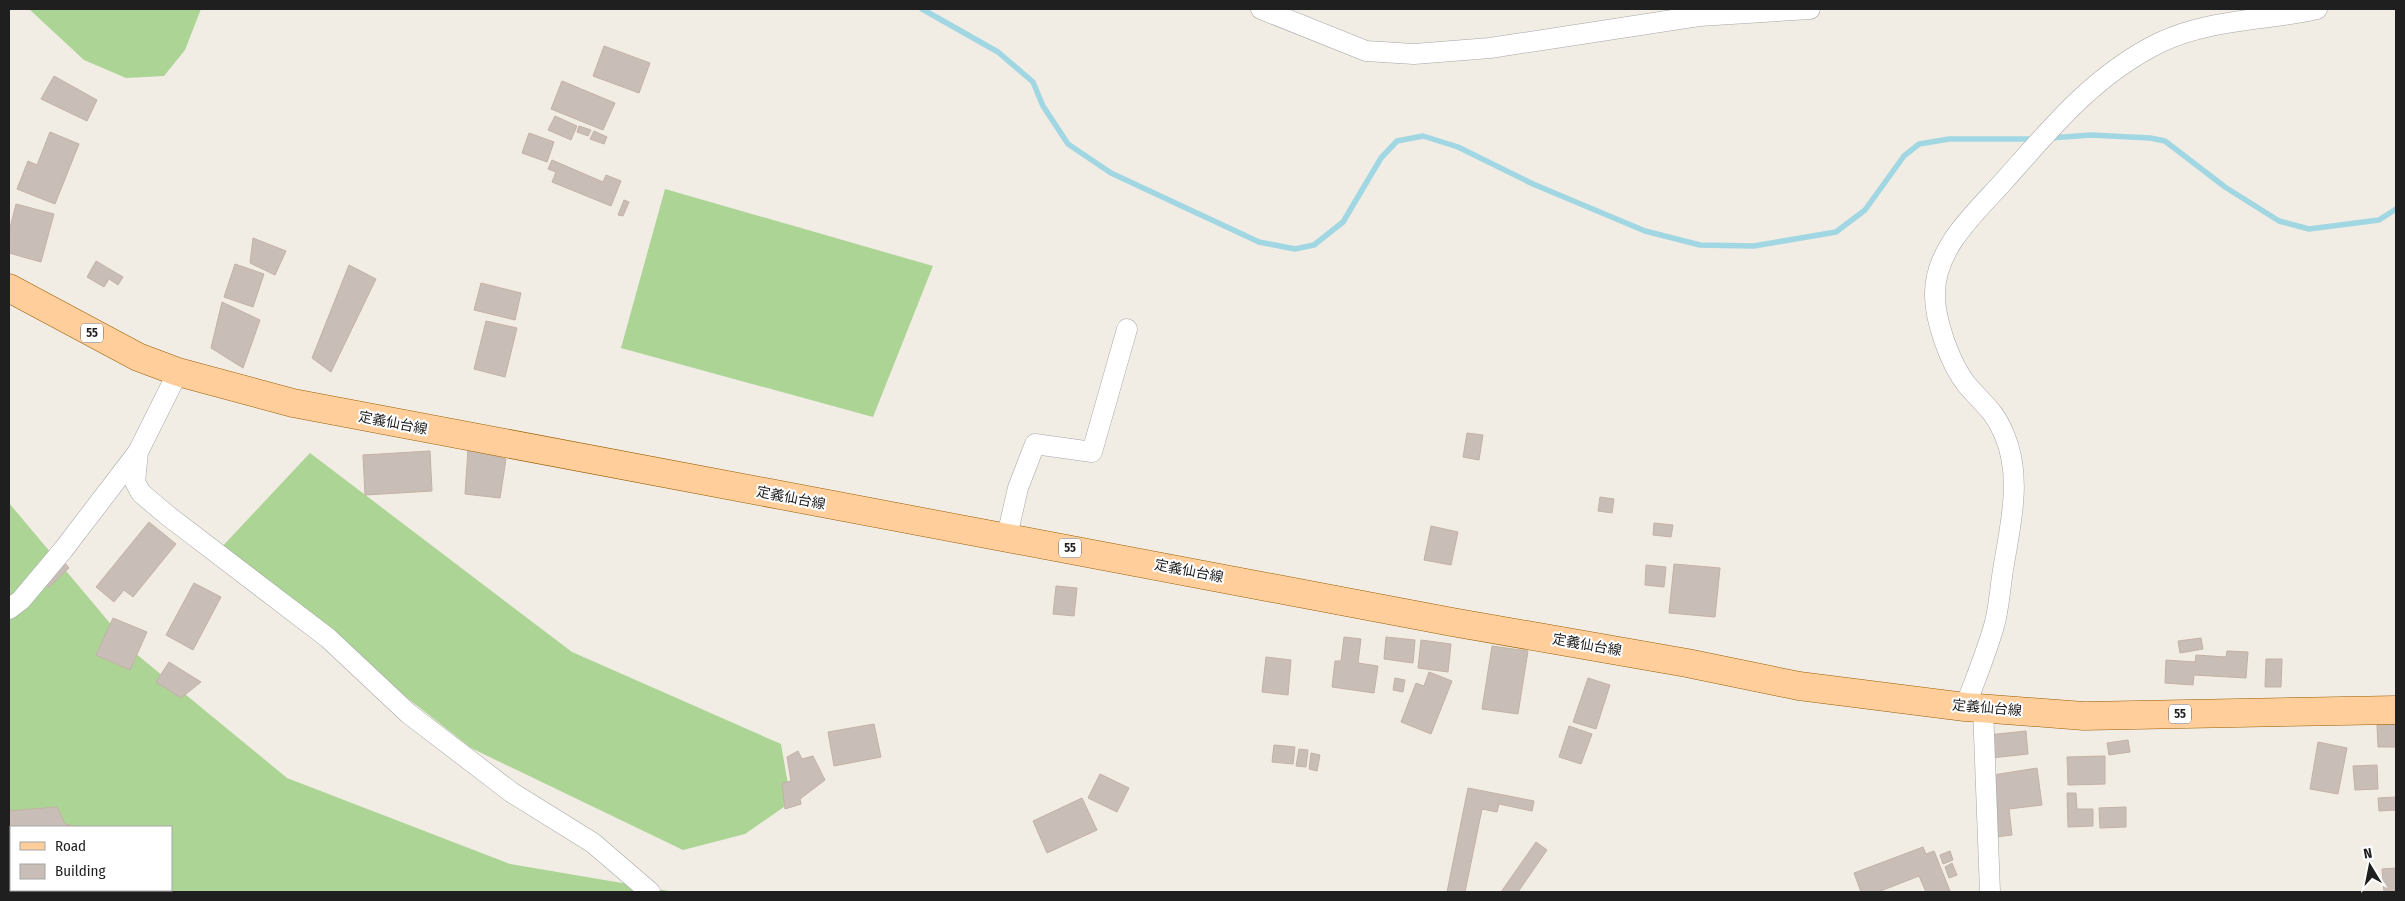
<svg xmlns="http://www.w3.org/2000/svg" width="2405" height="901" font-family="'Fira Sans Condensed','Noto Sans JP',sans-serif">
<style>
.forest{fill:#abd495;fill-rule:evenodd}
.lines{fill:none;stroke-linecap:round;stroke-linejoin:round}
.stream{stroke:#a1d7e3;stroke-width:5.5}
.building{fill:#c9beb7;stroke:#c4b1a5}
.street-casing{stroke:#a6a6a6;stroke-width:21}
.primary-casing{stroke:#9a5e00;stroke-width:29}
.street{stroke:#fff;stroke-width:20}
.primary{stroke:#ffce9b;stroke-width:28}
.labels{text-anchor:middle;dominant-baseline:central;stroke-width:4;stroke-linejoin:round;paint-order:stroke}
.shield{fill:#fff;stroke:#626262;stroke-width:1}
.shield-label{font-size:12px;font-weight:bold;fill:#1f1f1f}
.street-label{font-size:14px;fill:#1f1f1f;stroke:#fff}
</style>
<rect width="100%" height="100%" fill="#f1ece4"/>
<!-- forest -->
<path class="forest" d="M 29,9 L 201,9 L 185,50 L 164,76 L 126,78 L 84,60 Z
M 665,189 L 933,266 L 873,417 L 621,348 Z
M 310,453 L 572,652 L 781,744 L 791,802 L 745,834 L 683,850 L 471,748 L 219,550 Z
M 9,503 L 135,653 L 287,778 L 510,864 L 675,892 L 9,892 ZM 11,827 L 171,827 L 171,890 L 11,890 Z"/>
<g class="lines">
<!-- stream -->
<path class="stream" d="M 922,9 L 998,52 L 1033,82 L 1043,106 L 1068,144 L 1111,173 L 1259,242 L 1295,249 L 1314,245 L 1343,222 L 1381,158 L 1397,141 L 1423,136 L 1458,147 L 1533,184 L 1645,231 L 1700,245 L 1754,246 L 1836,232 L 1865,210 L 1904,156 L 1919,144 L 1949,139 L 2033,139
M 2050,138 L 2091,135 L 2150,138 L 2165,141 L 2225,187 L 2279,221 L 2309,229 L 2379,220 L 2396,209"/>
</g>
<!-- building -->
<path class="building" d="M 604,46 L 650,63 L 639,93 L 593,76 Z
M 54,76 L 97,100 L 87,121 L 41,99 Z
M 562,81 L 615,103 L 603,130 L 551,109 Z
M 555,116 L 577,126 L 571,140 L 548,130 Z
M 579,126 L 591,130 L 588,136 L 577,132 Z
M 594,131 L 607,137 L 604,144 L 590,139 Z
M 50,132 L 79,144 L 55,204 L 17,189 L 28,161 L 37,165 Z
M 529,133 L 554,142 L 547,162 L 522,153 Z
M 552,160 L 603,182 L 606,175 L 621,181 L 611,206 L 552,182 L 556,172 L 548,169 Z
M 624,200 L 629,202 L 623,216 L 618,215 Z
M 16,204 L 54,214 L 41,262 L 9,253 L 9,232 Z
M 253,238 L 286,251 L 275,275 L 250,263 Z
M 96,261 L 123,277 L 118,285 L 109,279 L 104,287 L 87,277 Z
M 235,264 L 264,274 L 253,307 L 224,297 Z
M 349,265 L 376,279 L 331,372 L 312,358 Z
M 481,283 L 521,293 L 515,320 L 474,310 Z
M 222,302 L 260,320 L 243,368 L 211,348 Z
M 486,321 L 517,328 L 505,377 L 474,369 Z
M 1467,433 L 1483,435 L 1479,460 L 1463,457 Z
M 468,449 L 506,459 L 500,498 L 465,494 Z
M 430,451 L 432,491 L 365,495 L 363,455 Z
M 1600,497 L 1614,499 L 1612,513 L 1598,511 Z
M 149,522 L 176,544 L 133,597 L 124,590 L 114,602 L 96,587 Z
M 1654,523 L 1673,525 L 1671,537 L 1653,535 Z
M 1431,526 L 1458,532 L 1451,565 L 1424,560 Z
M 63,561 L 69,568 L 49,587 L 43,581 Z
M 1674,564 L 1720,568 L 1715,617 L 1669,613 Z
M 1646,565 L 1666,567 L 1664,587 L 1645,585 Z
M 194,583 L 221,597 L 193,650 L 166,635 Z
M 1056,586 L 1077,588 L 1074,616 L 1053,614 Z
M 113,618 L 147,632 L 130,670 L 96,655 Z
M 1344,637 L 1361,639 L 1358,663 L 1378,666 L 1374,693 L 1332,687 L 1335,661 L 1341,661 Z
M 1386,637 L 1415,640 L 1413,663 L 1384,659 Z
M 2201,638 L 2203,649 L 2180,653 L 2178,641 Z
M 1421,640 L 1451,644 L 1448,672 L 1418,668 Z
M 1492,646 L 1528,651 L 1518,714 L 1482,709 Z
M 2227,651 L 2248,652 L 2246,678 L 2194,675 L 2193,685 L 2165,683 L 2166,660 L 2195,662 L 2196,655 L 2226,657 Z
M 1266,657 L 1291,660 L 1288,695 L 1262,692 Z
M 2266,659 L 2282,659 L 2281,687 L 2265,687 Z
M 169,662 L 201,682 L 181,698 L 156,682 Z
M 1429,672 L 1452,681 L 1431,734 L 1401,722 L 1416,683 L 1424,686 Z
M 1395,678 L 1405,680 L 1403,692 L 1393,690 Z
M 1588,678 L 1610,685 L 1596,729 L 1573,722 Z
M 874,724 L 881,757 L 834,766 L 828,732 Z
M 2396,724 L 2396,747 L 2378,747 L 2377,725 Z
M 1569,726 L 1592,734 L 1581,764 L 1559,757 Z
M 2026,731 L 2028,754 L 1991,758 L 1988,735 Z
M 2128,740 L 2130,752 L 2109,755 L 2107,743 Z
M 2318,742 L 2347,748 L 2338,794 L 2310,789 Z
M 1274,745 L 1295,747 L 1293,764 L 1272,762 Z
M 1299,749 L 1308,750 L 1306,767 L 1296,766 Z
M 798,751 L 802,759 L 813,756 L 825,780 L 800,799 L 801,804 L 785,809 L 782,783 L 791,781 L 787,757 Z
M 1311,753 L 1320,755 L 1317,771 L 1309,769 Z
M 2105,756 L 2105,784 L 2068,785 L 2067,757 Z
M 2377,765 L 2378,789 L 2355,790 L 2353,766 Z
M 2037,768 L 2042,805 L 2009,809 L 2012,835 L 1996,837 L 1993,811 L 1998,810 L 1993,775 Z
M 1100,774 L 1129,788 L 1117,812 L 1088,798 Z
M 1468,788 L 1534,801 L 1532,811 L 1499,804 L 1497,812 L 1482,809 L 1465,892 L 1447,892 Z
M 2067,793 L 2076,793 L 2077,809 L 2093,809 L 2093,826 L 2068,827 Z
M 2396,797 L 2396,810 L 2379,811 L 2378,798 Z
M 1082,798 L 1097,830 L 1047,853 L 1033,821 Z
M 57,807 L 65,824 L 79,827 L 11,827 L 11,858 L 9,858 L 9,811 Z
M 2126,807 L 2126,827 L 2100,828 L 2099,808 Z
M 1536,842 L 1547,850 L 1518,892 L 1501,892 Z
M 1923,847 L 1926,854 L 1934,851 L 1950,891 L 1926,892 L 1919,876 L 1878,892 L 1861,892 L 1854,873 Z
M 1950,851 L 1953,860 L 1943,864 L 1940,855 Z
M 1952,863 L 1957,875 L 1949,878 L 1945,867 Z
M 2396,868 L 2396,892 L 2384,892 L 2382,869 Z"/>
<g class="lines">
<!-- street casing -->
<g class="street-casing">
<path id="street" d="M 1261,9 L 1366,51 L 1414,54 L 1490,48 L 1699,16 L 1810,9
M 138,452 L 135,482 L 141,493 L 167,515 L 328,638 L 409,714 L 511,792 L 593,843 L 650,892
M 1007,536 L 1018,488 L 1035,444 L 1092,452 L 1127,329
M 9,609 L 21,600 L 63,550 L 138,452 L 178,372
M 1965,707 C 1975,680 1986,654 1994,626 C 1999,609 2000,588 2003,570 C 2010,526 2023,477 2004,434 C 1994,410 1983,404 1967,385 C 1950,364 1934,319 1935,292 C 1936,247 1976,212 2004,181 C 2051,128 2094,75 2159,43 C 2208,19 2265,21 2317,9
M 1983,708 L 1990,892"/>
</g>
<!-- primary casing -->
<g class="primary-casing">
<path id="primary" d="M 9,288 L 138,357 L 178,372 L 293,403 L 1452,622 L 1687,663 L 1799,686 L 1965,707 L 2084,716 L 2396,710"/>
</g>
<!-- street -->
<use href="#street" class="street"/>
<!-- primary -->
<use href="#primary" class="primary"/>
</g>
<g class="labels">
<!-- shield labels -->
<g class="shield">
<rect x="81" y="323.5" width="22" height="19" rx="4"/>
<rect x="1059" y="538.5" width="22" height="19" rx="4"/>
<rect x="2169" y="704.5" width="22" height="19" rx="4"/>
</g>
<g class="shield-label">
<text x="92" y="333">55</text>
<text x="1070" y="548">55</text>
<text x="2180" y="714">55</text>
</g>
<!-- street labels -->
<g class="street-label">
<text transform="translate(393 423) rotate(11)">定義仙台線</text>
<text transform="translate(791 498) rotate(11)">定義仙台線</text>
<text transform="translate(1189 571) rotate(11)">定義仙台線</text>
<text transform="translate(1587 645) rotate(10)">定義仙台線</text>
<text transform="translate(1987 708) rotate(5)">定義仙台線</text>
</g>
</g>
<!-- border -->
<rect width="2405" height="901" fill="none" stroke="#1f1f1f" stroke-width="20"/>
<!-- legend -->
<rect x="10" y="826" width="162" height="65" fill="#ffffff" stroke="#a5a5a5"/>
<rect x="20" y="842" width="25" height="8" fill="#ffce9b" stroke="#a5a5a5"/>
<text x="55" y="851" font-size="15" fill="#1f1f1f">Road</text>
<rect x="20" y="864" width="25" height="15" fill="#c9beb7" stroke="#a5a5a5"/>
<text x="55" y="876" font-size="15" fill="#1f1f1f">Building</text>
<!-- north arrow -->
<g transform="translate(2370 866) rotate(350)" stroke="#ffffff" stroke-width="4" paint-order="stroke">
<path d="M0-4L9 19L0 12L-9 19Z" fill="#1f1f1f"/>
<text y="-8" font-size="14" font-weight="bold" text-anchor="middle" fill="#1f1f1f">N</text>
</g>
</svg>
